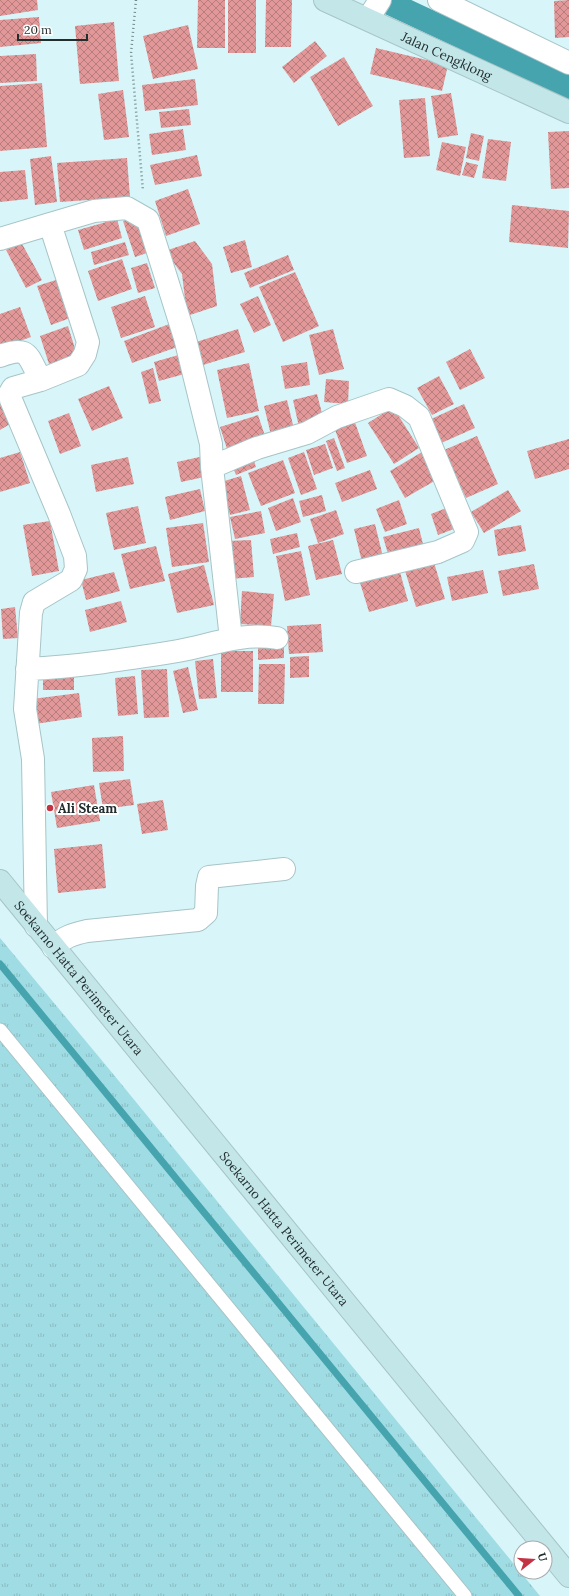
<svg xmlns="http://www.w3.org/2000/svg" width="569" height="1596" font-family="Lora,serif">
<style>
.grass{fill:url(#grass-tufts)}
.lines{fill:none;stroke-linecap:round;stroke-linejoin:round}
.stream{stroke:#45a4ae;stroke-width:7}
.canal{stroke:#45a4ae;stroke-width:24}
.building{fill:url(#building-cross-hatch)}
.lane-casing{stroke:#a7c4c7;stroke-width:15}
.street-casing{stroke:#a7c4c7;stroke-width:24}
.secondary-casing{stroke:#a7c4c7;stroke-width:24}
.path{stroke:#748889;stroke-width:2.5;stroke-dasharray:1 3;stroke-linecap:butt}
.lane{stroke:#fff;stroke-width:13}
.street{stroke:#fff;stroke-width:22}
.secondary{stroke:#c3e6e9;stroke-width:22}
.poi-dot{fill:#c33342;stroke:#fff;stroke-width:1.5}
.labels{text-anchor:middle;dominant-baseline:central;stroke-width:4;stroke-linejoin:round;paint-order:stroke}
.street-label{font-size:13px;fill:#222d2e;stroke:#fff}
.poi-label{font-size:13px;font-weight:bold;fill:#222d2e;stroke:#fff;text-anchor:start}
</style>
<defs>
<pattern id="grass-tufts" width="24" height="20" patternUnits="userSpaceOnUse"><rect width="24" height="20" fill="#a0dce3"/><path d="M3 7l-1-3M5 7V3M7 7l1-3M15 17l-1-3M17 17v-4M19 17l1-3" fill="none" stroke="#8abdc3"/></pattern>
<pattern id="building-cross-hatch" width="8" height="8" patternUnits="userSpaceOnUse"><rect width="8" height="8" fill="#e29898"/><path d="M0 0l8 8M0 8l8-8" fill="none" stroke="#b77c7c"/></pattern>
</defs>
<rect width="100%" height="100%" fill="#d8f6f9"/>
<!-- grass -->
<path class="grass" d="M 0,938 L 109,1069 L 540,1596 L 0,1596 Z"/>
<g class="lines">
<!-- stream -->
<path class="stream" d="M 0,964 L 519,1596"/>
<!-- canal -->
<path class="canal" d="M 383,0 L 569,87"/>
</g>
<!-- building -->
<path class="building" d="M 0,0 L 37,0 L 38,10 L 0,16 Z
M 198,0 L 225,0 L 225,48 L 197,48 Z
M 228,0 L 256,0 L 256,53 L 228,53 Z
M 266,0 L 292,0 L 291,47 L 265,47 Z
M 569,0 L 569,37 L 555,38 L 554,1 Z
M 39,17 L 41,43 L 0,47 L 0,20 Z
M 114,22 L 119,81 L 80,84 L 75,26 Z
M 188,25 L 198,69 L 153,79 L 143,36 Z
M 315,41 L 327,56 L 294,83 L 282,67 Z
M 376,48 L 448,65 L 442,91 L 370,74 Z
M 36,54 L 37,81 L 0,83 L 0,56 Z
M 344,57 L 373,106 L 338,126 L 310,77 Z
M 195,79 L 198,105 L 145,111 L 142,85 Z
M 42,83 L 47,147 L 0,151 L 0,86 Z
M 123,90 L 129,137 L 104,140 L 98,94 Z
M 451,93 L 458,135 L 438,138 L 431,96 Z
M 425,98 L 430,156 L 404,158 L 399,100 Z
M 189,109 L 191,125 L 161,128 L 159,112 Z
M 183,129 L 186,150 L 152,155 L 149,134 Z
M 569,131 L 569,188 L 551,189 L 548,132 Z
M 471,133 L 484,136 L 479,161 L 466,158 Z
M 488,139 L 511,142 L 506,181 L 482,178 Z
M 442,142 L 466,147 L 460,176 L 436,170 Z
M 197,155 L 202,176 L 155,185 L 150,165 Z
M 51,156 L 57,202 L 35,205 L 30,159 Z
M 127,158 L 130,197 L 60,202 L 57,163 Z
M 466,162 L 478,165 L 474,178 L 462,175 Z
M 25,170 L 28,199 L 0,202 L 0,172 Z
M 188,189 L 200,224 L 166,236 L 155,201 Z
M 512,205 L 569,211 L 568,248 L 509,242 Z
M 135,217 L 147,253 L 135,257 L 123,221 Z
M 117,219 L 122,238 L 84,250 L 78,230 Z
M 245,240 L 252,267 L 231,273 L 223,247 Z
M 195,241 L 212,264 L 217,306 L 187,316 L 182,274 L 165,251 Z
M 21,242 L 42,280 L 26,288 L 6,250 Z
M 125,242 L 129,255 L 94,265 L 91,252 Z
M 288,255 L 294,270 L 250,288 L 244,273 Z
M 122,259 L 132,289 L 98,301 L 88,271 Z
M 147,263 L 155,288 L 138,293 L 131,268 Z
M 295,272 L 319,326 L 283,342 L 259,287 Z
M 59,279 L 73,317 L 51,325 L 37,286 Z
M 145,296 L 155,327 L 121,338 L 111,307 Z
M 258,296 L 271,325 L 254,333 L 240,304 Z
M 20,307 L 31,337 L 0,348 L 0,314 Z
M 172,323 L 180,346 L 132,363 L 124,341 Z
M 68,326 L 77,355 L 49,364 L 40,336 Z
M 238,329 L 245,352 L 203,365 L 196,342 Z
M 333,329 L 344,369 L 319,375 L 309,335 Z
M 470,349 L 485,378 L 460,390 L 446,362 Z
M 182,354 L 188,373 L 159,381 L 154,362 Z
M 307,362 L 310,385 L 285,389 L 281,366 Z
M 249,363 L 259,411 L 227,418 L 217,370 Z
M 153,368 L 161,401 L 149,404 L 141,372 Z
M 439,376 L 454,404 L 432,415 L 417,388 Z
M 326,379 L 349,381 L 348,404 L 324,402 Z
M 109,386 L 123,418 L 92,431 L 78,399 Z
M 317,394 L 324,421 L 299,427 L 293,400 Z
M 0,397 L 15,421 L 0,430 Z
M 287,400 L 294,429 L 271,435 L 264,406 Z
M 464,404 L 475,428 L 439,444 L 429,420 Z
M 393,407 L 419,448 L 394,464 L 368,423 Z
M 69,413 L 81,446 L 60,454 L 48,421 Z
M 258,415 L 266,439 L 228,452 L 220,427 Z
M 353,417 L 367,456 L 347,463 L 333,424 Z
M 477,436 L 498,484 L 466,498 L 444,450 Z
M 334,438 L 345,468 L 337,471 L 326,441 Z
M 569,439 L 569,469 L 535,479 L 527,451 Z
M 325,444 L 333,468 L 314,475 L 306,450 Z
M 20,452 L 30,483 L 0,492 L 0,458 Z
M 304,452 L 317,489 L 301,495 L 288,458 Z
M 422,452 L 438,479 L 405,498 L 390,471 Z
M 252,455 L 256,467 L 236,475 L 231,463 Z
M 204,456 L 209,476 L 181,482 L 177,462 Z
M 128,457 L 134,484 L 96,492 L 91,465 Z
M 283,460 L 295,493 L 261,506 L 248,473 Z
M 370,470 L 377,489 L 342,502 L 335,483 Z
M 241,476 L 250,510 L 230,515 L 221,482 Z
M 200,489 L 205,511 L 170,520 L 165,497 Z
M 508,490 L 521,511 L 484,533 L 471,512 Z
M 322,495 L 326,511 L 303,517 L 299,501 Z
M 293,498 L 301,522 L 276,531 L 268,508 Z
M 399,500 L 407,524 L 385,532 L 376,509 Z
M 454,505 L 462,526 L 438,535 L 431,514 Z
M 138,506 L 146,543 L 114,550 L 106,513 Z
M 336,510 L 344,534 L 318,543 L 310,519 Z
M 261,511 L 265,533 L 235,539 L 230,517 Z
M 50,521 L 59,571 L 32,576 L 23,525 Z
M 203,523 L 209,562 L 172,567 L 166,528 Z
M 375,524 L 384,561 L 363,566 L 354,529 Z
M 521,525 L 526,551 L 498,556 L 494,530 Z
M 419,528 L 424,548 L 389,557 L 383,537 Z
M 297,533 L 300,547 L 273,554 L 270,539 Z
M 251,540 L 254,577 L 230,579 L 227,541 Z
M 333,540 L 342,574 L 316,580 L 308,546 Z
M 156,546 L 165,581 L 130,589 L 121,554 Z
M 301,551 L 310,595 L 285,601 L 276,556 Z
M 432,556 L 445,599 L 416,607 L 403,564 Z
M 534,564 L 539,589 L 503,596 L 498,571 Z
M 204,565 L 214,605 L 177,613 L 168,574 Z
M 398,565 L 408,601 L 369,612 L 358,576 Z
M 483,570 L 488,593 L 452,601 L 447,577 Z
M 114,572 L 120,591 L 86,600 L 81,580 Z
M 242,591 L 274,594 L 271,626 L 240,624 Z
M 121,601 L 127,622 L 90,632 L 85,610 Z
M 15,607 L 18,638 L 3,639 L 1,609 Z
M 321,624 L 323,652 L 289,654 L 287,626 Z
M 284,646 L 284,658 L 258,660 L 258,647 Z
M 221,651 L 253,651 L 253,692 L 221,692 Z
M 309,656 L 309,677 L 290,678 L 290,657 Z
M 213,659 L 217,698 L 199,699 L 195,661 Z
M 259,664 L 285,664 L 284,704 L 258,704 Z
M 188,667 L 198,710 L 183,713 L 173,671 Z
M 74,669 L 74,690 L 43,690 L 43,670 Z
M 167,669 L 169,717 L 144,718 L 141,670 Z
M 135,676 L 138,714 L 118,716 L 115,678 Z
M 79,693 L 82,717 L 35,724 L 32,699 Z
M 123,736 L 124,771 L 93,772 L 92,738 Z
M 130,779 L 134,805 L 103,809 L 99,783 Z
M 94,785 L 100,821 L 57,828 L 51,792 Z
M 163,800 L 168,830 L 142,834 L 137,804 Z
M 102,844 L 106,888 L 58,893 L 54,849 Z"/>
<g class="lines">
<!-- lane casing -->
<g class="lane-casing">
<path id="lane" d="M 0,1030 L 465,1596"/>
</g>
<!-- street casing -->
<g class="street-casing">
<path id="street" d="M 439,0 L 569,63
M 368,19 L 380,0
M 0,239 L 50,224
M 0,356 C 30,345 27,356 41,380
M 212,467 L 257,448 L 307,433 L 337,417 L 389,399 L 405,406 L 419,417 L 467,532 L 463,541 L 438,552 L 356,572
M 27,669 C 77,667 128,659 178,651 C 211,645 243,632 277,638
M 36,926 L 33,759 L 25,709 L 31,613 L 34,602 L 71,580 L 76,569 L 75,556 L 59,514 L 11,400 L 10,393 L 13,388 L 41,380 L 78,365 L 85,354 L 88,342 L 50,224 L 94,211 L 127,208 L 148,220 L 185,338 L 211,444 L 212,467 L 231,639
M 53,947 C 64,937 73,934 87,931 L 198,920 L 206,913 L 207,886 L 209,877 L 284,869"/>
</g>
<!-- secondary casing -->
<g class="secondary-casing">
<g id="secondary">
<path id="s1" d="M 325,0 L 569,112"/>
<path id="s2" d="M 0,881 L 569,1576"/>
</g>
</g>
<!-- path -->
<path class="path" d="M 136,0 L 131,53 L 143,191"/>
<!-- lane -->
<use href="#lane" class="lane"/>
<!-- street -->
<use href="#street" class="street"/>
<!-- secondary -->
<use href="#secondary" class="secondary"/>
</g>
<!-- markers -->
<circle class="poi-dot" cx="50" cy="808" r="4"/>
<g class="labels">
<!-- street labels -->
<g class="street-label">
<text stroke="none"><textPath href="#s1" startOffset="134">Jalan Cengklong</textPath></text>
<text stroke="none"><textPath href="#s2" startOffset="125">Soekarno Hatta Perimeter Utara</textPath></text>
<text stroke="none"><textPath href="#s2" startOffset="449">Soekarno Hatta Perimeter Utara</textPath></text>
</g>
<!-- poi labels -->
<g class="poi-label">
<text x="58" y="808">Ali Steam</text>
</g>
</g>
<!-- north arrow -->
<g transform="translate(533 1560) rotate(73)"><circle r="19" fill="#ffffff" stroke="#a7abab"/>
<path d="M0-3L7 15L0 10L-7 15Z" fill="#c33342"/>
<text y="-6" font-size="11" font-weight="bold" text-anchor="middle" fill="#222d2e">U</text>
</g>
<!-- scale -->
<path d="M18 34v6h69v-6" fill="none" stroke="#222d2e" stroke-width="2"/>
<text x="24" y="34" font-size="12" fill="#222d2e" stroke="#ffffff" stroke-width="3" paint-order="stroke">20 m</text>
</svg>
